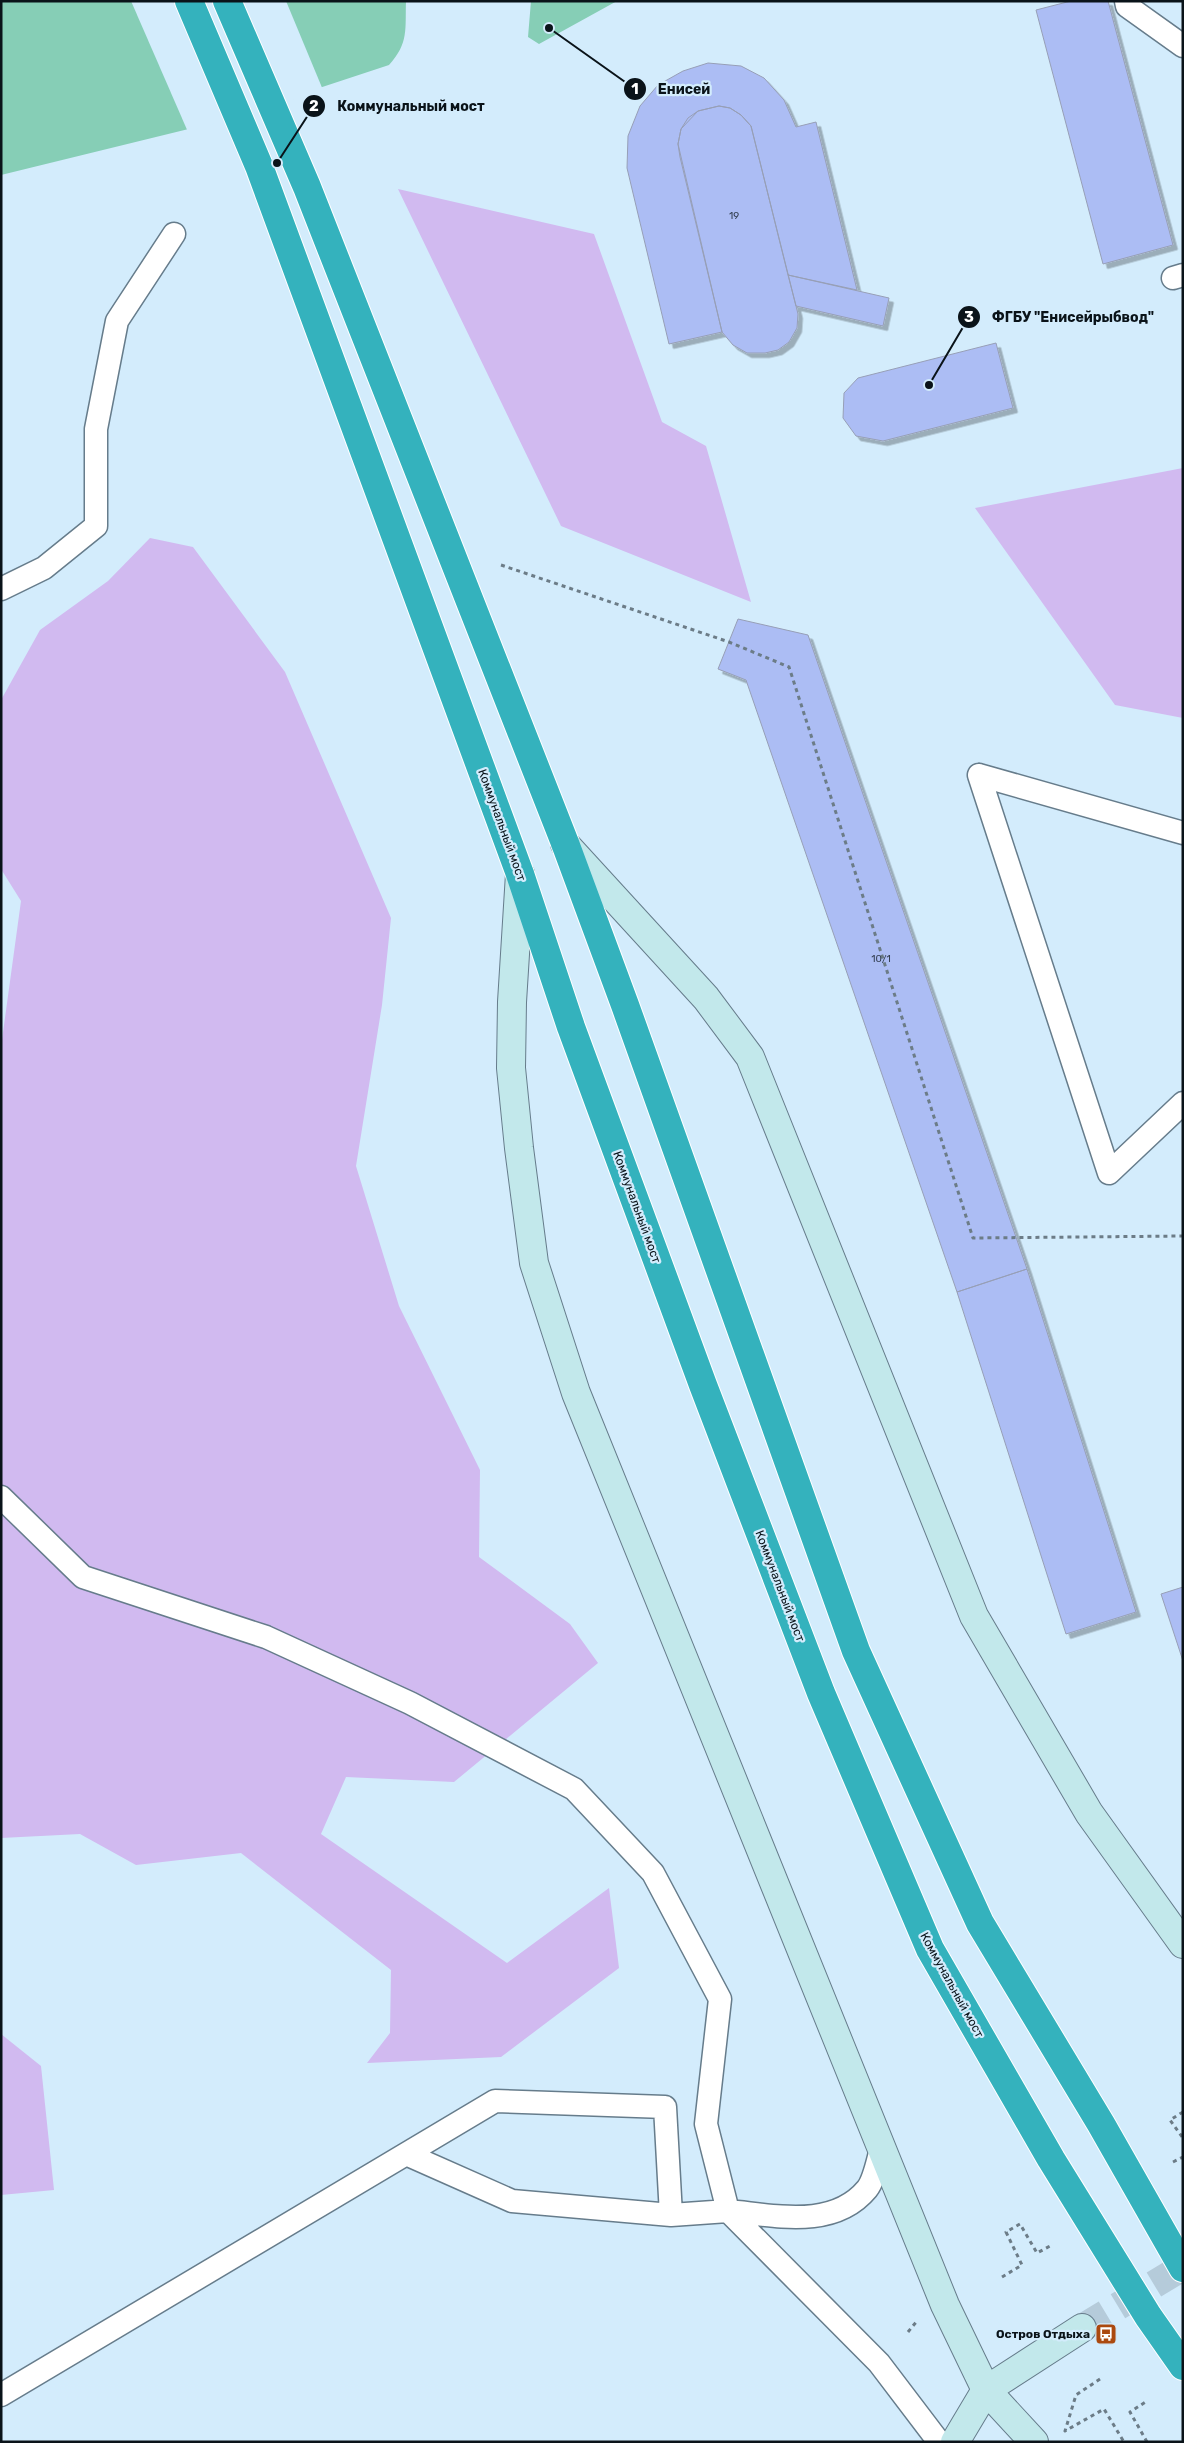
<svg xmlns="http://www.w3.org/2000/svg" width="1184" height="2443" font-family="Rubik,sans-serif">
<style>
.green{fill:#d1baf0}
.water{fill:#86ceb6}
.pier{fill:#d3ecfc}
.building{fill:#acbdf4;stroke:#979fb6;filter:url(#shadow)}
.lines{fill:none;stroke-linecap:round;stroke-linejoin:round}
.secondary-tunnel{stroke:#b5cbda;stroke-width:28;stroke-dasharray:28 14;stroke-linecap:butt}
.lane-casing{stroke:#667c8b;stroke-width:25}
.secondary-casing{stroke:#667c8b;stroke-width:30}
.highway-casing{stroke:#fff;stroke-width:30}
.path{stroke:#6c7c87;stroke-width:3;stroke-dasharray:4 4;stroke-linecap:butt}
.lane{stroke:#fff;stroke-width:22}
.secondary{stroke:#c2e8eb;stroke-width:28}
.highway{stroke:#34b2bd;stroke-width:28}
.labels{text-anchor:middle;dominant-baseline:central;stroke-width:4.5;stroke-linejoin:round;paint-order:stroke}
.number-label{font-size:10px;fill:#323e50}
.street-label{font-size:12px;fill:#0a1319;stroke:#d3ecfc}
.poi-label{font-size:12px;font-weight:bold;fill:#0a1319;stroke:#d3ecfc;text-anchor:end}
.leader{fill:none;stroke:#0a1319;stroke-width:2}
.callout-dot{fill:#0a1319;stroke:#d3ecfc;stroke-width:2}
.mark-label{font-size:15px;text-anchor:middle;font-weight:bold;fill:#fff}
.callout-label{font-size:14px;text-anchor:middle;font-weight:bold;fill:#0a1319;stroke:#d3ecfc;stroke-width:4.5;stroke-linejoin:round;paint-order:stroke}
</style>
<defs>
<filter id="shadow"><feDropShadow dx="4.5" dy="4.5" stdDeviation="0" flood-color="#0004"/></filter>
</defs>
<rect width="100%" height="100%" fill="#d3ecfc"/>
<!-- green -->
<path class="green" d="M 398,189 L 594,234 L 662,422 L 706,446 L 751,602 L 561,526 Z
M 1183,468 L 1183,718 L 1115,705 L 975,508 Z
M 150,538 L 193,547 L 285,672 L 391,918 L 382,1005 L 356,1166 L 399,1306 L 480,1470 L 479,1557 L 570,1624 L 598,1663 L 454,1782 L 346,1777 L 321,1834 L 507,1963 L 609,1888 L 619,1968 L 501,2057 L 367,2063 L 390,2033 L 391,1970 L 241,1853 L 136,1865 L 80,1834 L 1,1838 L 1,1047 L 21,901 L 1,869 L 1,700 L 40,630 L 108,581 Z
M 1,2034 L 41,2066 L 54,2190 L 1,2195 Z"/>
<!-- water -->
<path class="water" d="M 1,1 L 406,1 C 405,29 409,43 389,65 L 213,123 L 1,175 Z
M 531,1 L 617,1 L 539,44 L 528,37 Z"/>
<!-- pier -->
<path class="pier" d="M 131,1 L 286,1 L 323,90 L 188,132 Z"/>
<!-- building -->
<path class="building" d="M 1071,1 L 1108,1 L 1173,245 L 1103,264 L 1036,10 Z
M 708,63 L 741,66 L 764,78 L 784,100 L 796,127 L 816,122 L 857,290 L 788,275 L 751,126 L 741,115 L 730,108 L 719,106 L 698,111 L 681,129 L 678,144 L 722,332 L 669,344 L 627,168 L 628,136 L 640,106 L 658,85 L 683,71 Z
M 719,106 L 730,108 L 741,115 L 751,126 L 798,314 L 797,328 L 789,342 L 778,350 L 765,353 L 747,353 L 733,345 L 722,332 L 680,157 L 678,144 L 681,129 L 688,118 L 698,111 Z
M 788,275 L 889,298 L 883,326 L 796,306 Z
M 996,343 L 1013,408 L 883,441 L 856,436 L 843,418 L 844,393 L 858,378 Z
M 738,619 L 808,635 L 1027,1269 L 957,1292 L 746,680 L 718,669 Z
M 1027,1269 L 1136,1612 L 1066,1634 L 957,1292 Z
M 1183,1587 L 1183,1661 L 1161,1594 Z"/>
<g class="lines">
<!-- secondary-tunnel -->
<path class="secondary-tunnel" d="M 1082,2328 L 1183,2267"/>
<!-- lane casing -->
<g class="lane-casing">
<path id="lane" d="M 1126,1 L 1127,6 L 1183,46
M 1173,278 L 1183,275
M 1,589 L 44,568 L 96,526 L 96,429 L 117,321 L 174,234
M 979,775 L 1109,1173 L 1183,1103
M 979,775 L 1183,833
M 1,1497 L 83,1577 L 266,1637 L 410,1703 L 574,1789 L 653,1873 L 720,1999 L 706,2124 L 728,2211 C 774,2215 833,2230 867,2189 C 875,2179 878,2158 882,2146
M 406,2154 L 495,2101 L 665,2107 L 671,2215
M 1,2395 L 406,2154 L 512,2201 L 671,2215 L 728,2211 L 879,2363 L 939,2442"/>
</g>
<!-- secondary casing -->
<g class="secondary-casing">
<path id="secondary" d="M 565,844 L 706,998 L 750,1057 L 974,1616 L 1089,1813 L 1183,1944
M 520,874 L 512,1002 L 511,1068 L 519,1148 L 534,1263 L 576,1393 L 945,2305 L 986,2390 L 1034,2442
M 955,2442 L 986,2390 L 1082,2328"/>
</g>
<!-- highway casing -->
<g class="highway-casing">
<path id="highway" d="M 189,1 L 259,166 L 520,874 L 571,1027 L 703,1385 L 821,1693 L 930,1949 L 1051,2159 L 1148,2316 L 1183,2366
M 227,1 L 307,187 L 565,843 L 625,1005 L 856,1651 L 980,1923 L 1101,2124 L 1183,2268"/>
</g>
<!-- path -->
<path class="path" d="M 501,565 L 729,642 L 789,667 L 973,1238 L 1183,1236
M 1183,2112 L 1170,2120 L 1183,2138
M 1173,2162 L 1183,2157
M 1002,2277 L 1022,2265 L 1006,2232 L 1020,2224 L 1037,2253 L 1052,2245
M 908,2332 L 917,2321
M 1100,2379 L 1076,2395 L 1065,2431 L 1104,2409 L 1124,2442
M 1147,2442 L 1130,2412 L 1147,2401"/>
<!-- lane -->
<use href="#lane" class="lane"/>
<!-- secondary -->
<use href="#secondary" class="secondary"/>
<!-- highway -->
<use href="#highway" class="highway"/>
</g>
<!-- icons -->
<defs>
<g id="bus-square" transform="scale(1.125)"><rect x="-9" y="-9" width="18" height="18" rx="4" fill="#ab490f" stroke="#d3ecfc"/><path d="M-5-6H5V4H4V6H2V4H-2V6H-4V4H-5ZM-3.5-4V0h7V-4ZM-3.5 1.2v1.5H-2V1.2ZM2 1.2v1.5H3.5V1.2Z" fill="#fff"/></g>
</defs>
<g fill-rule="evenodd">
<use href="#bus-square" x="1106" y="2334"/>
</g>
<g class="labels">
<!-- number labels -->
<g class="number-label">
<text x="734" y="216">19</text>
<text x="881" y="959">10/1</text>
</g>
<!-- street labels -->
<g class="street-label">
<text transform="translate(502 825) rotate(70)">Коммунальный мост</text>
<text transform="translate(637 1207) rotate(70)">Коммунальный мост</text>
<text transform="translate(780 1586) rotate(69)">Коммунальный мост</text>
<text transform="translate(952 1985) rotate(61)">Коммунальный мост</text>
</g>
<!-- poi labels -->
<g class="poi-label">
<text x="1090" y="2334">Остров Отдыха</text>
</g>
</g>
<!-- callouts -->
<path class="leader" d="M549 28L635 89M277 163L314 106M929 385L969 317"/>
<g class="callout-dot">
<circle cx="549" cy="28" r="5"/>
<circle cx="277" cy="163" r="5"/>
<circle cx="929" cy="385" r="5"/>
<circle cx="635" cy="89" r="12"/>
<circle cx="314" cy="106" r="12"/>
<circle cx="969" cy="317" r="12"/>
</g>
<g class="mark-label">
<text x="635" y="94">1</text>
<text x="314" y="111">2</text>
<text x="969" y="322">3</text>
</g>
<g class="callout-label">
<text x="684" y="94">Енисей</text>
<text x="411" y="111">Коммунальный мост</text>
<text x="1073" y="322">ФГБУ "Енисейрыбвод"</text>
</g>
<!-- border -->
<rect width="1184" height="2443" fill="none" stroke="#0a1319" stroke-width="5"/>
</svg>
